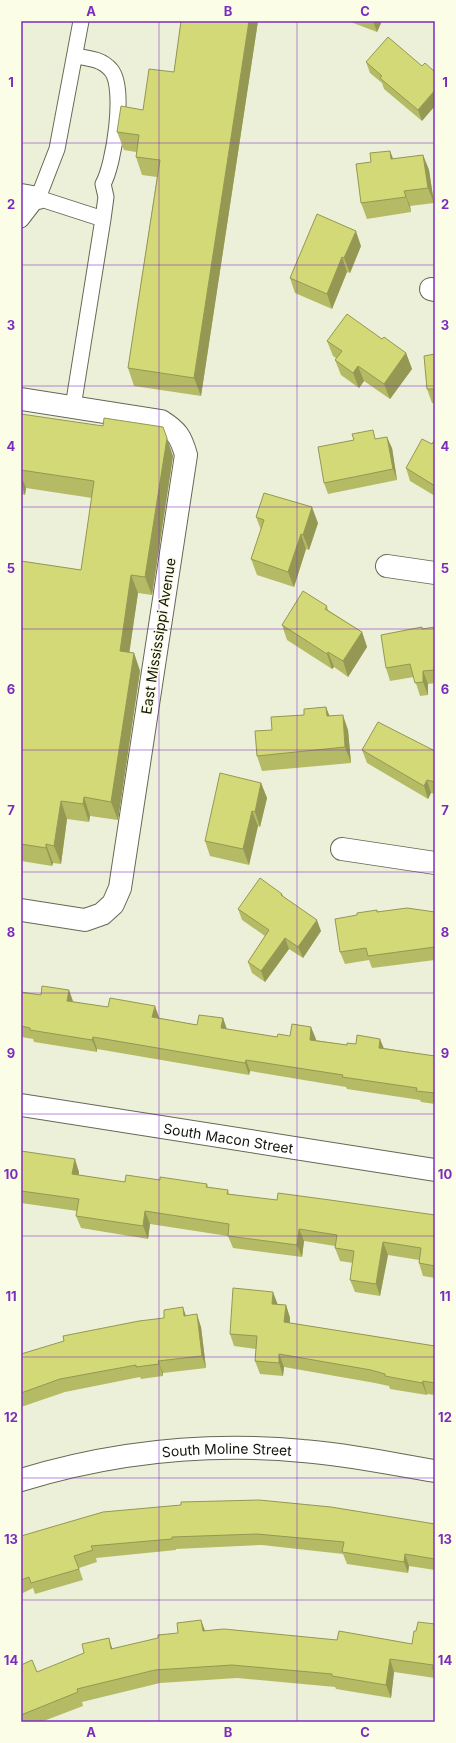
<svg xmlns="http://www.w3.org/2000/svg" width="456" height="1743" font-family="Inter,sans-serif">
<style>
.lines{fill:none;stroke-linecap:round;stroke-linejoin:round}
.service-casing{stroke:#666854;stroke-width:17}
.minor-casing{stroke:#666854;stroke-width:24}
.tertiary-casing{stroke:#666854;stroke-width:24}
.service{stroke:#fff;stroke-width:15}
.minor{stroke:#fff;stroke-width:22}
.tertiary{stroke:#fff;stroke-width:22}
.wall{fill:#b5bb65}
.shaded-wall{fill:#949853}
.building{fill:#d3d976;stroke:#949853}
.grid{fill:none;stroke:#7b2cbf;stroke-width:1;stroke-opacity:0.55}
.labels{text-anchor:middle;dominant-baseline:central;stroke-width:3;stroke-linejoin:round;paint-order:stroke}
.street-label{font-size:14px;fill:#15150e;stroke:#fbfde6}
.neatline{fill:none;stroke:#7b2cbf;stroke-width:1.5}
.grid-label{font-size:13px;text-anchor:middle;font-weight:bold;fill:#7b2cbf}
</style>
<rect width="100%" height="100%" fill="#edf0d9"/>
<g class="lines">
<!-- service casing -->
<g class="service-casing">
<path id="service" d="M 75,56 C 88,58 102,59 111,70 C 126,87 114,165 103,184 L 106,197 L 103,219
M 38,198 L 103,219 L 73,407
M 21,220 L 38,198 L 57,149 L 81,21"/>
</g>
<!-- minor casing -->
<g class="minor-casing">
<g id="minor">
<path d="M 21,195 L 38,198"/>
<path d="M 431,289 L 435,290"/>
<path d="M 21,399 L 161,421 C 177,431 181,437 186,455 L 120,888 L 113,904 L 102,914 L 85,920 L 21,910"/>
<path d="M 387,566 L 435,573"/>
<path d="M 342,849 L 435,863"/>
<path id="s1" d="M 21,1105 L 435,1170"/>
</g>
</g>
<!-- tertiary casing -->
<g class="tertiary-casing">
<g id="tertiary">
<path id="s2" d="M 21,1480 C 113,1452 207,1442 303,1451 C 346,1454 392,1464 435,1471"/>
</g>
</g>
<!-- service -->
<use href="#service" class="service"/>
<!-- minor -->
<use href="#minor" class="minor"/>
<!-- tertiary -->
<use href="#tertiary" class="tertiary"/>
</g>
<!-- wall -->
<path class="wall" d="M 181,21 L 258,21 L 201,396 L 134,386 L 128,368 L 157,177 L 142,175 L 136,157 L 136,152 L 124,150 L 117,132 L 143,110 L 174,72 Z
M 348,21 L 382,21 L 377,32 Z
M 366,62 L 422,66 L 422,121 L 384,89 L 382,83 L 370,73 Z
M 390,151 L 393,159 L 423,155 L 429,170 L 434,203 L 410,206 L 411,212 L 367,219 L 361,203 L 371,162 Z
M 361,246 L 350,273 L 347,272 L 332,309 L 295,293 L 290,278 Z
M 382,339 L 406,353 L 412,369 L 390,399 L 364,381 L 359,388 L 341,375 L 335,360 L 336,358 L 333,356 L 327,341 Z
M 435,354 L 435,403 L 432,403 L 427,389 Z
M 21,414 L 173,456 L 152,595 L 138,593 L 129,652 L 134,653 L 140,671 L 118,820 L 90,816 L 89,822 L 67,819 L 61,864 L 53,863 L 52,866 L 21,861 L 21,561 L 81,570 L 92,498 L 26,488 L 25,495 L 21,494 Z
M 435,439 L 435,496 L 410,481 L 406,468 L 432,444 Z
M 392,448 L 397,480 L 328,494 L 324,483 Z
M 256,517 L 318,523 L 309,550 L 306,549 L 294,587 L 257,575 L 251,559 L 261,530 Z
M 327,606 L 328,610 L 362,632 L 367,647 L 348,677 L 334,667 L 332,669 L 287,640 L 282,625 Z
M 422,627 L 423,629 L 435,627 L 435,683 L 428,684 L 428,695 L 420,696 L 414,677 L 390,681 L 386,668 Z
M 326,707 L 329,716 L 348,730 L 351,763 L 262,771 L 257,756 L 272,730 L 304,715 Z
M 362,750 L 435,751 L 435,794 L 431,793 L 428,799 L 367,763 Z
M 261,783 L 267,798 L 260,827 L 258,826 L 249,865 L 210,856 L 205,841 Z
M 282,894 L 284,897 L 321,931 L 303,958 L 289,949 L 265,982 L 252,973 L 248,962 L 265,936 L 242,920 L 238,909 Z
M 377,910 L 378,912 L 435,912 L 435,960 L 372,968 L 369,960 L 345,964 L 340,952 L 357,915 Z
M 21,992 L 159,1017 L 159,1018 L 197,1025 L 223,1018 L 227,1029 L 277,1037 L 290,1036 L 316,1039 L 315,1040 L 347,1045 L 384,1048 L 435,1056 L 435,1104 L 421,1102 L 420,1100 L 347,1089 L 346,1087 L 250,1071 L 249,1075 L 97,1049 L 97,1052 L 34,1042 L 33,1039 L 21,1037 Z
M 21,1151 L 79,1172 L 79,1175 L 125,1182 L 160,1180 L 207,1184 L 208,1187 L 228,1190 L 229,1194 L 277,1200 L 435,1215 L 435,1278 L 423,1276 L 419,1263 L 419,1260 L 388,1255 L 380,1296 L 355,1292 L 350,1280 L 353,1263 L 340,1261 L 335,1248 L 335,1246 L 304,1241 L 302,1257 L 233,1248 L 228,1236 L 150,1224 L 148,1239 L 81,1228 L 76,1216 L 77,1211 L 21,1203 Z
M 277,1304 L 286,1305 L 290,1318 L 290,1323 L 435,1346 L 435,1395 L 427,1394 L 427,1395 L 390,1389 L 389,1386 L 375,1383 L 284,1367 L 283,1376 L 260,1374 L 255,1361 L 256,1349 L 234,1346 L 230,1334 Z
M 186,1316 L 201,1327 L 206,1368 L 163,1373 L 163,1376 L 141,1379 L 140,1377 L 65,1392 L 21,1407 L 21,1354 Z
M 435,1524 L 435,1570 L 409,1566 L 408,1573 L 347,1564 L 343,1554 L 262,1545 L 176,1549 L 176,1550 L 96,1558 L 97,1562 L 79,1568 L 83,1580 L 35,1594 L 33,1588 L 21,1594 L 21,1536 Z
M 435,1624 L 435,1678 L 394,1672 L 391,1698 L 336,1689 L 335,1687 L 237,1678 L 160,1683 L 82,1702 L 83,1706 L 41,1722 L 21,1722 L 21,1665 L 37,1672 L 113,1649 L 205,1631 L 337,1640 L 412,1644 L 416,1631 Z"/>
<!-- shaded-wall -->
<path class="shaded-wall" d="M 249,21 L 258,21 L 201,396 L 194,378 Z
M 373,21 L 382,21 L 377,32 Z
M 435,90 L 435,106 L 422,121 L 418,110 Z
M 390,151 L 396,166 L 391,159 Z
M 423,155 L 429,170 L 434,203 L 428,188 Z
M 404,191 L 410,206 L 411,212 Z
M 356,231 L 361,246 L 350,273 L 344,258 Z
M 342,257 L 347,272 L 332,309 L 327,294 Z
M 406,353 L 412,369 L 390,399 L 384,384 Z
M 358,366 L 364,381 L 359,388 L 353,373 Z
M 387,437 L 392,448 L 397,480 L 393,469 Z
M 167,438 L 173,456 L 152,595 L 145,577 Z
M 21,475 L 26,488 L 25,495 L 21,484 Z
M 312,507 L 318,523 L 309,550 L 303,535 Z
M 301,534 L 306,549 L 294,587 L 288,572 Z
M 131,575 L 138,593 L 127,669 L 120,651 Z
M 362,632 L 367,647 L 348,677 L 343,661 Z
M 328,652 L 334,667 L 332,669 L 327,654 Z
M 134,653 L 140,671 L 118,820 L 111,802 Z
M 423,671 L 428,684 L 428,695 L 423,682 Z
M 326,707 L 332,722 L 327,716 Z
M 343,715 L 348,730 L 351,763 L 345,747 Z
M 427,780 L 431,793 L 428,799 L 424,786 Z
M 261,783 L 267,798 L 260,827 L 255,812 Z
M 84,797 L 90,816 L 89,822 L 83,804 Z
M 61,801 L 67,819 L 61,864 L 54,846 Z
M 252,811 L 258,826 L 249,865 L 243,849 Z
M 46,844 L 53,863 L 52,866 L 46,848 Z
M 317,920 L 321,931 L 303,958 L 298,947 Z
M 285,938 L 289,949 L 265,982 L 261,971 Z
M 69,990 L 73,1001 L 67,1001 Z
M 155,1006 L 159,1017 L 157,1028 L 152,1017 Z
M 223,1018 L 227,1030 L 221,1028 Z
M 311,1027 L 316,1039 L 314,1051 L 310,1040 Z
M 93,1037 L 97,1049 L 97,1052 L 92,1040 Z
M 380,1039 L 385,1051 L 379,1048 Z
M 246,1060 L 250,1071 L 249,1075 L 245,1063 Z
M 75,1159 L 79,1172 L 77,1187 L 72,1174 Z
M 145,1211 L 150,1224 L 148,1239 L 143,1226 Z
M 299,1229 L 304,1241 L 302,1257 L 297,1245 Z
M 383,1242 L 388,1255 L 380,1296 L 376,1284 Z
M 273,1292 L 278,1305 L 272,1304 Z
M 286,1305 L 290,1318 L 289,1335 L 284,1322 Z
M 183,1307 L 187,1319 L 184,1316 Z
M 197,1314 L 201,1327 L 206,1368 L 202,1356 Z
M 279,1354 L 284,1367 L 283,1376 L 279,1363 Z
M 158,1361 L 163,1373 L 163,1376 Z
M 423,1381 L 427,1394 L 427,1395 L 422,1383 Z
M 405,1554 L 409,1566 L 408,1573 L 404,1562 Z
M 201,1620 L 206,1633 L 203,1631 Z
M 109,1638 L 113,1651 L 111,1649 Z
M 390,1659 L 394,1672 L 391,1698 L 386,1685 Z"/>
<!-- building -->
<path class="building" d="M 181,21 L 249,21 L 194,378 L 128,368 L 160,160 L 136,157 L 139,135 L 117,132 L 121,106 L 143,110 L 149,69 L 174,72 Z
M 388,37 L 422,66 L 425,63 L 435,72 L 435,90 L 418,110 L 380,78 L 382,76 L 366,62 Z
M 390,151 L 391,159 L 423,155 L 428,188 L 404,191 L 406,197 L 361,203 L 356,164 L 371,162 L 370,153 Z
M 317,214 L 356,231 L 344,258 L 342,257 L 327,294 L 290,278 Z
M 347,314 L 382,339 L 384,337 L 406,353 L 384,384 L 358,366 L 353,373 L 335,360 L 342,351 L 327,341 Z
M 435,354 L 435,389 L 427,389 L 424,356 Z
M 21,414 L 103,426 L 104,418 L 163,427 L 167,438 L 145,577 L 131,575 L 120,651 L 134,653 L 111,802 L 84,797 L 83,804 L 61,801 L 54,846 L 46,844 L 46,848 L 21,844 L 21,561 L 81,570 L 94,481 L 21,470 Z
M 373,430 L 375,439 L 387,437 L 393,469 L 324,483 L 318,447 L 354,440 L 352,434 Z
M 422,439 L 432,444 L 435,439 L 435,486 L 406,468 Z
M 264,493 L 312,507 L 303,535 L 301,534 L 288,572 L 251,559 L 264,520 L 256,517 Z
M 303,591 L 327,606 L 325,609 L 362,632 L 343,661 L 328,652 L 327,654 L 282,625 Z
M 422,627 L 422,629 L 435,627 L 435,670 L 423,671 L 423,682 L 415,683 L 410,664 L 386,668 L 381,635 Z
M 326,707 L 327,716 L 343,715 L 345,747 L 257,756 L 255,731 L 272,730 L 271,717 L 304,715 L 304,709 Z
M 378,722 L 435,751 L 435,782 L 427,780 L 424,786 L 362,750 Z
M 220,773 L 261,783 L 255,812 L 252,811 L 243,849 L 205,841 Z
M 260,878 L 282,894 L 281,895 L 317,920 L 298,947 L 285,938 L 261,971 L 248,962 L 269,930 L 238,909 Z
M 407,908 L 435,912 L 435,947 L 368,956 L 366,948 L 340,952 L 335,919 L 357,915 L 357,913 L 377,910 L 377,912 Z
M 42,986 L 69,990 L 67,1001 L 108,1007 L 110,998 L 155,1006 L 152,1017 L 197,1025 L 199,1015 L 223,1018 L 221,1028 L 277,1037 L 278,1034 L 290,1036 L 292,1024 L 311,1027 L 310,1040 L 347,1045 L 347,1043 L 356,1044 L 357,1035 L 380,1039 L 379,1048 L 435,1056 L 435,1093 L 416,1091 L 417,1088 L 342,1077 L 343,1075 L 246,1060 L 245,1063 L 93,1037 L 92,1040 L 30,1030 L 30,1028 L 21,1026 L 21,992 L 41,995 Z
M 21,1151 L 75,1159 L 72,1174 L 125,1182 L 126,1175 L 160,1180 L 160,1177 L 207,1184 L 206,1187 L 228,1190 L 227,1194 L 277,1200 L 278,1193 L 330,1200 L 435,1215 L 435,1266 L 419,1263 L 421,1248 L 383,1242 L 376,1284 L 350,1280 L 354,1251 L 335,1248 L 337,1235 L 299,1229 L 297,1245 L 228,1236 L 229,1224 L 145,1211 L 143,1226 L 76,1216 L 79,1199 L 21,1191 Z
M 233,1288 L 273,1292 L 272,1304 L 286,1305 L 284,1322 L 435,1346 L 435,1383 L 423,1381 L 422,1383 L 385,1376 L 385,1374 L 371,1370 L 279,1354 L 279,1363 L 255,1361 L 257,1336 L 230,1334 Z
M 183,1307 L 184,1316 L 197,1314 L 202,1356 L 158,1361 L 159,1364 L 136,1367 L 136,1365 L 60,1379 L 21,1393 L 21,1354 L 64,1341 L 63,1336 L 139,1321 L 164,1318 L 164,1310 Z
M 259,1500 L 331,1507 L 435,1524 L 435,1559 L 405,1554 L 404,1562 L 342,1552 L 344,1542 L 257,1534 L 172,1537 L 172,1539 L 91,1546 L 93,1550 L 74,1556 L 79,1569 L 31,1583 L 29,1577 L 21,1580 L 21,1536 L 103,1512 L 181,1505 L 181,1502 Z
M 201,1620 L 203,1631 L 224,1629 L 337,1640 L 339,1631 L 412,1644 L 414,1631 L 416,1631 L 418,1622 L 435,1624 L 435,1669 L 432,1669 L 433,1665 L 390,1659 L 386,1685 L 332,1676 L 332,1674 L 232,1665 L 155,1670 L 77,1689 L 78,1692 L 21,1715 L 21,1665 L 32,1660 L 37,1672 L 84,1653 L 82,1644 L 109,1638 L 111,1649 L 158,1638 L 158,1635 L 178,1633 L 177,1623 Z"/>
<!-- grid -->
<path class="grid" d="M 159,21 L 159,1722M 297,21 L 297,1722M 21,143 L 435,143M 21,265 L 435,265M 21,386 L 435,386M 21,507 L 435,507M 21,629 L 435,629M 21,750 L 435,750M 21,872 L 435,872M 21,993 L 435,993M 21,1114 L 435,1114M 21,1236 L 435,1236M 21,1357 L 435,1357M 21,1478 L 435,1478M 21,1600 L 435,1600"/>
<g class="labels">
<!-- street labels -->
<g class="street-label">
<text transform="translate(158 636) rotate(-81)">East Mississippi Avenue</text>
<text stroke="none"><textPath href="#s1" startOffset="210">South Macon Street</textPath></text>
<text stroke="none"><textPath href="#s2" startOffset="209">South Moline Street</textPath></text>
</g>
</g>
<!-- border -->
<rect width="456" height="1743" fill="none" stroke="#fbfde6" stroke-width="44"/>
<rect x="22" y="22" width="412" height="1699" class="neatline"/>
<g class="grid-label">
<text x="91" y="16">A</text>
<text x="228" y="16">B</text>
<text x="365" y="16">C</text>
<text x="11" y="87">1</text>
<text x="445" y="87">1</text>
<text x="11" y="209">2</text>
<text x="445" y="209">2</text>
<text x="11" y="330">3</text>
<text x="445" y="330">3</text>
<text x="11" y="451">4</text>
<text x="445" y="451">4</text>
<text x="11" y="573">5</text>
<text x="445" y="573">5</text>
<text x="11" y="694">6</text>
<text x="445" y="694">6</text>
<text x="11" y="815">7</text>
<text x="445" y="815">7</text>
<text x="11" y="937">8</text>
<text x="445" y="937">8</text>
<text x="11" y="1058">9</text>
<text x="445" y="1058">9</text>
<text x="11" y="1179">10</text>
<text x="445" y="1179">10</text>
<text x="11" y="1301">11</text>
<text x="445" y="1301">11</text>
<text x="11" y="1422">12</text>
<text x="445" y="1422">12</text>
<text x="11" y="1544">13</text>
<text x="445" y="1544">13</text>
<text x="11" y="1665">14</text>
<text x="445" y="1665">14</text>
<text x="91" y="1737">A</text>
<text x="228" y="1737">B</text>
<text x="365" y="1737">C</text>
</g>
</svg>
